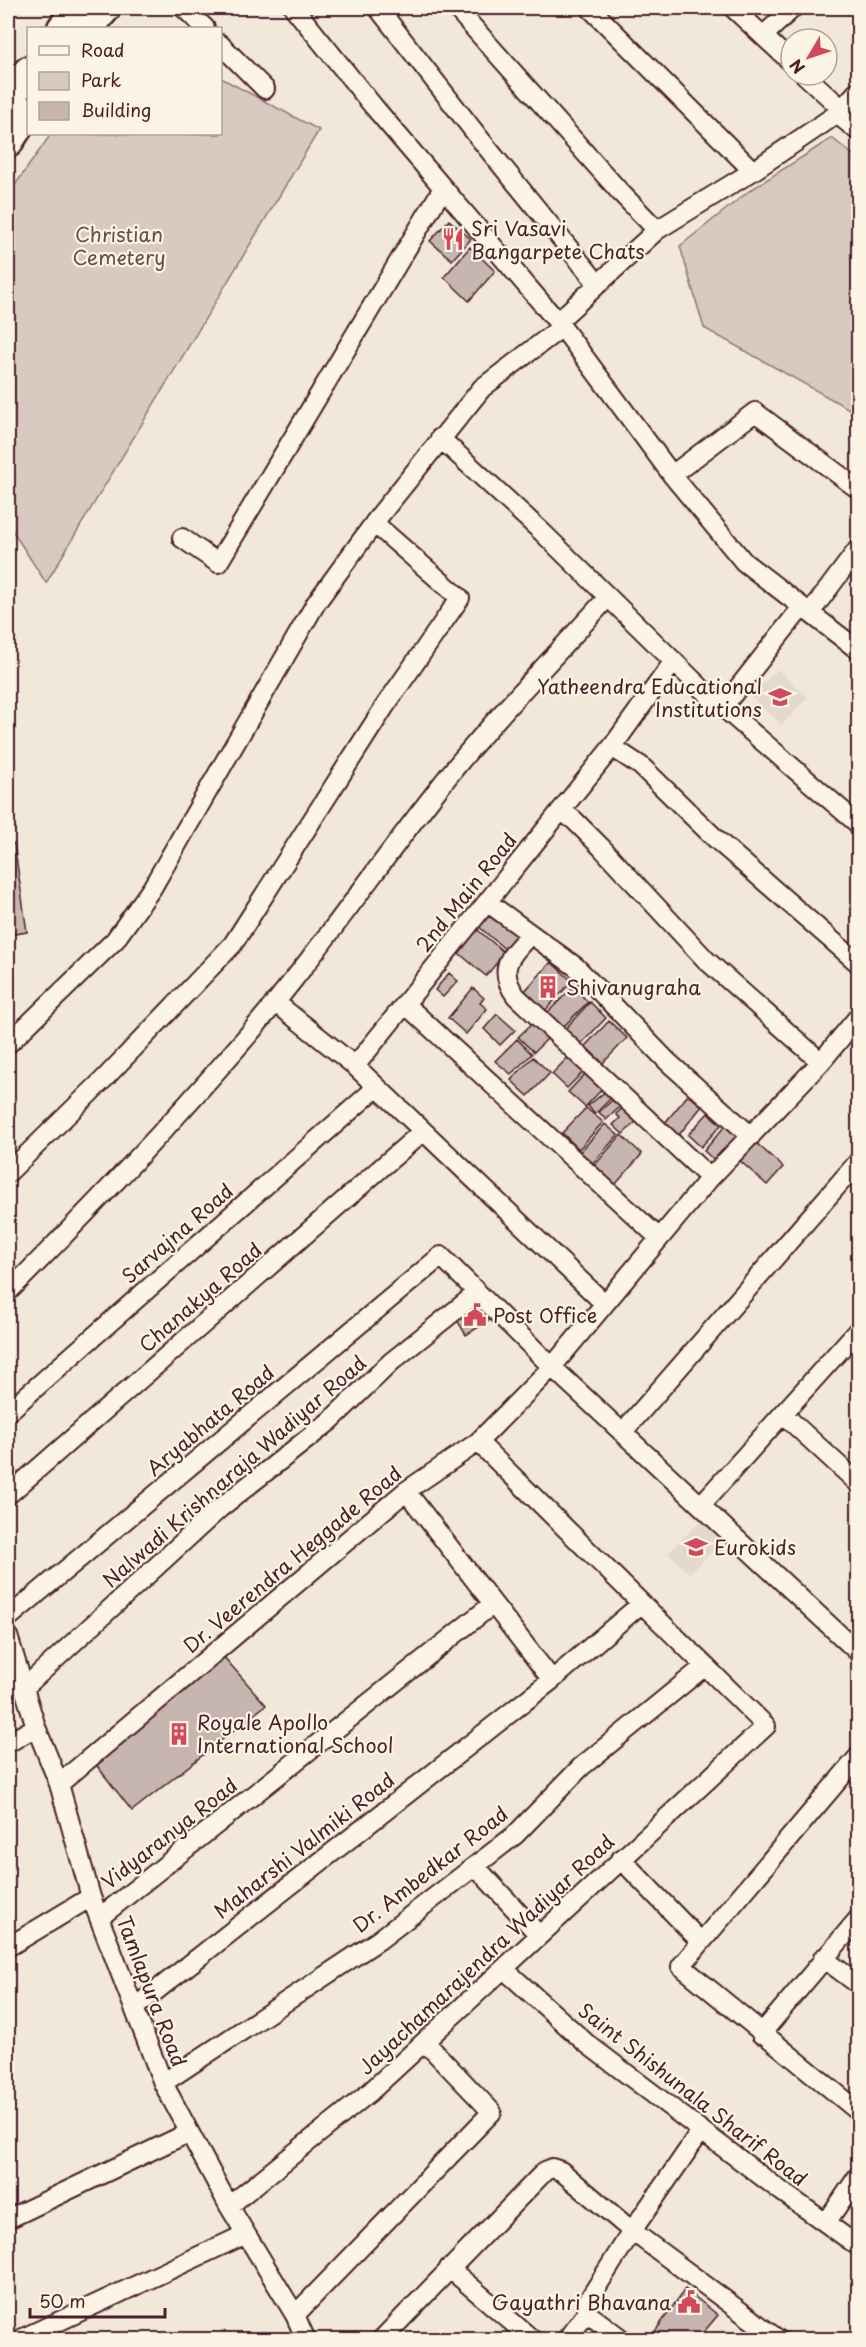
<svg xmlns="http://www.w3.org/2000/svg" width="866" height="2347" font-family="'Playpen Sans',sans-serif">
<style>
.built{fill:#e4d9cd}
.green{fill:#d8cac0;stroke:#917476;stroke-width:1.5}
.building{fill:#c7b6af;stroke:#4a1f2b;stroke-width:1.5}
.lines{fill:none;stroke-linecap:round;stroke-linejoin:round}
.street-casing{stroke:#4a1f2b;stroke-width:22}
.primary-casing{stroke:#4a1f2b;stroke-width:33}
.street{stroke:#fcf5e5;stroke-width:18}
.primary{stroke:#fcf5e5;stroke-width:28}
.labels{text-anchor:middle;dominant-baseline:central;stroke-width:4.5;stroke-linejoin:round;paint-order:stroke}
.poi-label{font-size:20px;fill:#4a1f2b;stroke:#fcf5e5;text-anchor:start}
.park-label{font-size:20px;fill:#6e4a50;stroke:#fcf5e5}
.street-label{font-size:20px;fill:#4a1f2b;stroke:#fcf5e5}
</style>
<rect width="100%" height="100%" fill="#f1e8da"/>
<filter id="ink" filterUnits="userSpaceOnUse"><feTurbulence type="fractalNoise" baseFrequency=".0167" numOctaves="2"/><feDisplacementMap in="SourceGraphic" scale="12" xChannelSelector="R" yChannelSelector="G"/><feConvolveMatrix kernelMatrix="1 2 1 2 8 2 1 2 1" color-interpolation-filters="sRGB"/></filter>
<g filter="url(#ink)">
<!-- built -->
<path class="built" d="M 777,669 L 808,697 L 782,725 L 751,697 Z
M 702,1519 L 725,1540 L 689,1574 L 668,1553 Z"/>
<!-- green -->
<path class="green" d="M 221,78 L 319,130 L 46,583 L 8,524 L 8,195 L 51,134 L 220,134 Z
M 832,138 L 858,159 L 858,414 L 704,328 L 680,246 L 749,191 Z"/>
<!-- building -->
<path class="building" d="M 449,220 L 471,239 L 452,260 L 430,241 Z
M 470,247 L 495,271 L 469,301 L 444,277 Z
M 14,843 L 27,932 L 8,935 L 8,845 Z
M 489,909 L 521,937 L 508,952 L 476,924 Z
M 473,926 L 505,953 L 486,976 L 454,949 Z
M 551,962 L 572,981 L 544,1012 L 523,993 Z
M 449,973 L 458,981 L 443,997 L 435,990 Z
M 573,987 L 588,1002 L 562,1028 L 547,1013 Z
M 473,988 L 484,998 L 480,1003 L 487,1009 L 466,1034 L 448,1018 Z
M 590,1002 L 606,1018 L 581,1044 L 565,1029 Z
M 497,1014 L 515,1030 L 500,1045 L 484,1029 Z
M 537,1019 L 551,1035 L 534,1052 L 518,1037 Z
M 609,1021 L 627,1038 L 603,1063 L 585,1046 Z
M 517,1039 L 532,1054 L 511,1074 L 495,1061 Z
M 572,1053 L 588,1067 L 567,1088 L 552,1074 Z
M 533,1057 L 550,1073 L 528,1096 L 511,1080 Z
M 586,1073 L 606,1085 L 585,1107 L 568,1092 Z
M 607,1090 L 613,1096 L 595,1114 L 588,1106 Z
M 688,1095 L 702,1106 L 678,1136 L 664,1124 Z
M 616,1097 L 623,1104 L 606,1120 L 599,1112 Z
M 627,1104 L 640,1118 L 623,1134 L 613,1125 L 620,1118 L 616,1114 Z
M 586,1108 L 603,1122 L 579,1149 L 562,1133 Z
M 708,1113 L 721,1125 L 701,1147 L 688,1135 Z
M 605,1124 L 618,1135 L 593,1163 L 580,1152 Z
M 725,1126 L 737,1136 L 715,1161 L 704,1151 Z
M 621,1135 L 642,1154 L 615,1185 L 594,1166 Z
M 755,1142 L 783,1167 L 767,1185 L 739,1160 Z
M 478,1301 L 493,1318 L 466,1335 L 457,1320 Z
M 223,1656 L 266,1705 L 132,1811 L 94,1762 Z
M 685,2289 L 718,2315 L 697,2340 L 649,2340 Z"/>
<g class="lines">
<!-- street casing -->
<g class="street-casing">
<path id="street" d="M 184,8 L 205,28
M 294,8 L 374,107 L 562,327 L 672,475 L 744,562 L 858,650
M 378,8 L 480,139 L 598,284
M 456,8 L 620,192 L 657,230 L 557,322
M 590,8 L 753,171 L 837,114 L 858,131
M 733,8 L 791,62
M 763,36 L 793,8
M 220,44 L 265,89
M 805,75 L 842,109
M 837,114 L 858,91
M 657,230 L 753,171
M 440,438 L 543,533 L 703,690 L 858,824
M 672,475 L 755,412 L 858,489
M 182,538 L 218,563 L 443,188
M 810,613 L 858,549
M 723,707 L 802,607
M 612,747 L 641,766 L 717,840 L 858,963
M 561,811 L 574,820 L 601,847 L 706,960 L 821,1062
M 487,902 L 576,967 L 668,1062 L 751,1136
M 529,936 C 509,956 497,970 516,996 L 710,1178
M 275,1002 L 355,1066 L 604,1303
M 405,1004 L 658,1237
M 8,1044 L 115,940 L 152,888 L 316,603 L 380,515 L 482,388 L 562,327
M 355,1066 L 612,747 L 674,661
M 8,1173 L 104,1079 L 233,944 L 385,706 L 460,598 L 374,523
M 8,1292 C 86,1214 162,1134 235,1050 C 314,961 379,862 454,769 C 502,710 557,654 608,597
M 8,1412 L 376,1088
M 784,1415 L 858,1483
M 623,1432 L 858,1162
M 406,1491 L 552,1680
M 8,1495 L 422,1132
M 701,1505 L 858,1330
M 8,1618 L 441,1256 L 552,1367 L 858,1652
M 8,1636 L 36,1727 L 59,1784 L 91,1897 L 163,2083 L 229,2206 L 295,2315 L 306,2340
M 25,1687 L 220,1508 L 330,1421 L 391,1362 L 477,1293
M 8,1743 L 36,1727
M 858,1757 L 681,1966 L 858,2111
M 59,1784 L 406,1491 L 478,1442 L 552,1367 L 710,1178 L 821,1062 L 858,1017
M 621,1859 L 700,1941
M 475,1866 L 539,1935
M 99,1918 L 493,1604
M 8,1947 L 91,1897
M 823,1958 L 858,1984
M 505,1970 L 586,2043 L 781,2191 L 858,2246
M 134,2008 L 552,1680 L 641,1604
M 761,2034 L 858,1919
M 163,2083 L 379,1940 L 475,1866 L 515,1835 L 581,1767 L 705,1666
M 229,2206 L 370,2092 L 766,1726 L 478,1442
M 8,2219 L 188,2133
M 826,2223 L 858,2176
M 449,2268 L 533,2340
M 587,2313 L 623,2340
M 295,2315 L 492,2112 L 425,2042
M 19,2340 L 246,2234
M 381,2340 L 545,2171 L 552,2168 L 561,2171 L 632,2231 L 779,2340
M 566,2340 L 587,2313 L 586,2304 L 632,2231 L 701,2131"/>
</g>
<!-- primary casing -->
<g class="primary-casing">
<path id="primary" d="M 62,28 L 79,8
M 89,28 L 106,8
M 8,102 L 28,71
M 8,143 L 28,112"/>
</g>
<!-- street -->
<use href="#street" class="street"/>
<!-- primary -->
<use href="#primary" class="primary"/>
</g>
</g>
<!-- icons -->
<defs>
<g id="restaurant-bare" transform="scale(1.8)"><path d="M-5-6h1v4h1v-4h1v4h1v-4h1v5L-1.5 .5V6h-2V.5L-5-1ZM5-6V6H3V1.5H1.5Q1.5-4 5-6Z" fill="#d1495b" stroke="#fcf5e5" stroke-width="2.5" paint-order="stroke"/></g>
<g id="university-bare" transform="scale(1.8)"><path d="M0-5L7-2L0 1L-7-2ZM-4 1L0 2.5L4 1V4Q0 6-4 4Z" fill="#d1495b" stroke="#fcf5e5" stroke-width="2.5" paint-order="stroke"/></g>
<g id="building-bare" transform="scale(1.8)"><path d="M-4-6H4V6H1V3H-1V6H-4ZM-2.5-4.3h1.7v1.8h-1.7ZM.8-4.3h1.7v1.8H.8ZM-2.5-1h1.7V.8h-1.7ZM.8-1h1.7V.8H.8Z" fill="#d1495b" stroke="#fcf5e5" stroke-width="2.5" paint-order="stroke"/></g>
<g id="civic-bare" transform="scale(1.8)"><path d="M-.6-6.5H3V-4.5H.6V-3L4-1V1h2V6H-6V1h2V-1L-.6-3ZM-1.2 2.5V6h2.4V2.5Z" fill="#d1495b" stroke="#fcf5e5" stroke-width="2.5" paint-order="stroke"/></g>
<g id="school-bare" transform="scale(1.8)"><path d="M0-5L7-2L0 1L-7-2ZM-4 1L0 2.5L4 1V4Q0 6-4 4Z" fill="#d1495b" stroke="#fcf5e5" stroke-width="2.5" paint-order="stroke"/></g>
</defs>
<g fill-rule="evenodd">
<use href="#restaurant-bare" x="453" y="239"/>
<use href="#university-bare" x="780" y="697"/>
<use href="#building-bare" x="548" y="987"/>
<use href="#civic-bare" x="475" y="1315"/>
<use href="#school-bare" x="696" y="1547"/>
<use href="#building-bare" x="179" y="1734"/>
<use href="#civic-bare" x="689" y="2302"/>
</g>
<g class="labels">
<!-- poi labels -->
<g class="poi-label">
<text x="471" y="228">Sri Vasavi<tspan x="471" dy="23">Bangarpete Chats</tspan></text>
<text x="762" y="686" text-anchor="end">Yatheendra Educational<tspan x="762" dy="23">Institutions</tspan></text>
<text x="566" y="987">Shivanugraha</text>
<text x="493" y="1315">Post Office</text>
<text x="714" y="1547">Eurokids</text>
<text x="197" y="1722">Royale Apollo<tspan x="197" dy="23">International School</tspan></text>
<text x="671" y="2302" text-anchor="end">Gayathri Bhavana</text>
</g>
<!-- park labels -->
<g class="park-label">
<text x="119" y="234">Christian<tspan x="119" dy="23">Cemetery</tspan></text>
</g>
<!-- street labels -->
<g class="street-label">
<text transform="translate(466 892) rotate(-51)">2nd Main Road</text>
<text transform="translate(177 1233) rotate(-41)">Sarvajna Road</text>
<text transform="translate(200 1297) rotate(-41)">Chanakya Road</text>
<text transform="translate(210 1420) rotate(-40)">Aryabhata Road</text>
<text transform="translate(234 1471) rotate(-41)">Nalwadi Krishnaraja Wadiyar Road</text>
<text transform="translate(292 1559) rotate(-40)">Dr. Veerendra Heggade Road</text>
<text transform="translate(169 1833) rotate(-38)">Vidyaranya Road</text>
<text transform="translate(304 1845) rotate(-38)">Maharshi Valmiki Road</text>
<text transform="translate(430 1869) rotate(-38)">Dr. Ambedkar Road</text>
<text transform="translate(486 1954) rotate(-43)">Jayachamarajendra Wadiyar Road</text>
<text transform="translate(152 1991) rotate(69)">Tamlapura Road</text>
<text transform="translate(693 2094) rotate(38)">Saint Shishunala Sharif Road</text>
</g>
</g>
<!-- margin -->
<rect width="866" height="2347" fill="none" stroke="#fcf5e5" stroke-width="30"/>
<rect x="15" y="15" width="836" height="2317" fill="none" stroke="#4a1f2b" stroke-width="2" filter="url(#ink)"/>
<!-- legend -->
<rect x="27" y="27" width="195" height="108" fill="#fcf5e5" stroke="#b59f9b" stroke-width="1.5"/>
<rect x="39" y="46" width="30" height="9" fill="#fcf5e5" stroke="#b59f9b" stroke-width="1.5"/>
<text x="81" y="57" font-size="18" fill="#4a1f2b">Road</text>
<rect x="39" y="72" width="30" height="18" fill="#d8cac0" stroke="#b59f9b" stroke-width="1.5"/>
<text x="81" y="87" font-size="18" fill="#4a1f2b">Park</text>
<rect x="39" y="102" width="30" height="18" fill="#c7b6af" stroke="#b59f9b" stroke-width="1.5"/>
<text x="81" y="117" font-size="18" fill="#4a1f2b">Building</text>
<!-- north arrow -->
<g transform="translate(809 57) rotate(231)"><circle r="28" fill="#fcf5e5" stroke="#b59f9b" stroke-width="1.5"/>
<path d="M0-4.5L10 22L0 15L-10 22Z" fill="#d1495b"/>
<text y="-9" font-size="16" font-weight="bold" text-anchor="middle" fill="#4a1f2b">N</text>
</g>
<!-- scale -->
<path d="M30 2308v9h135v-9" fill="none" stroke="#4a1f2b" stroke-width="3"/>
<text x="39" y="2308" font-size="18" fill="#4a1f2b" stroke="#fcf5e5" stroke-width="4.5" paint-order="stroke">50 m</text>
</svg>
